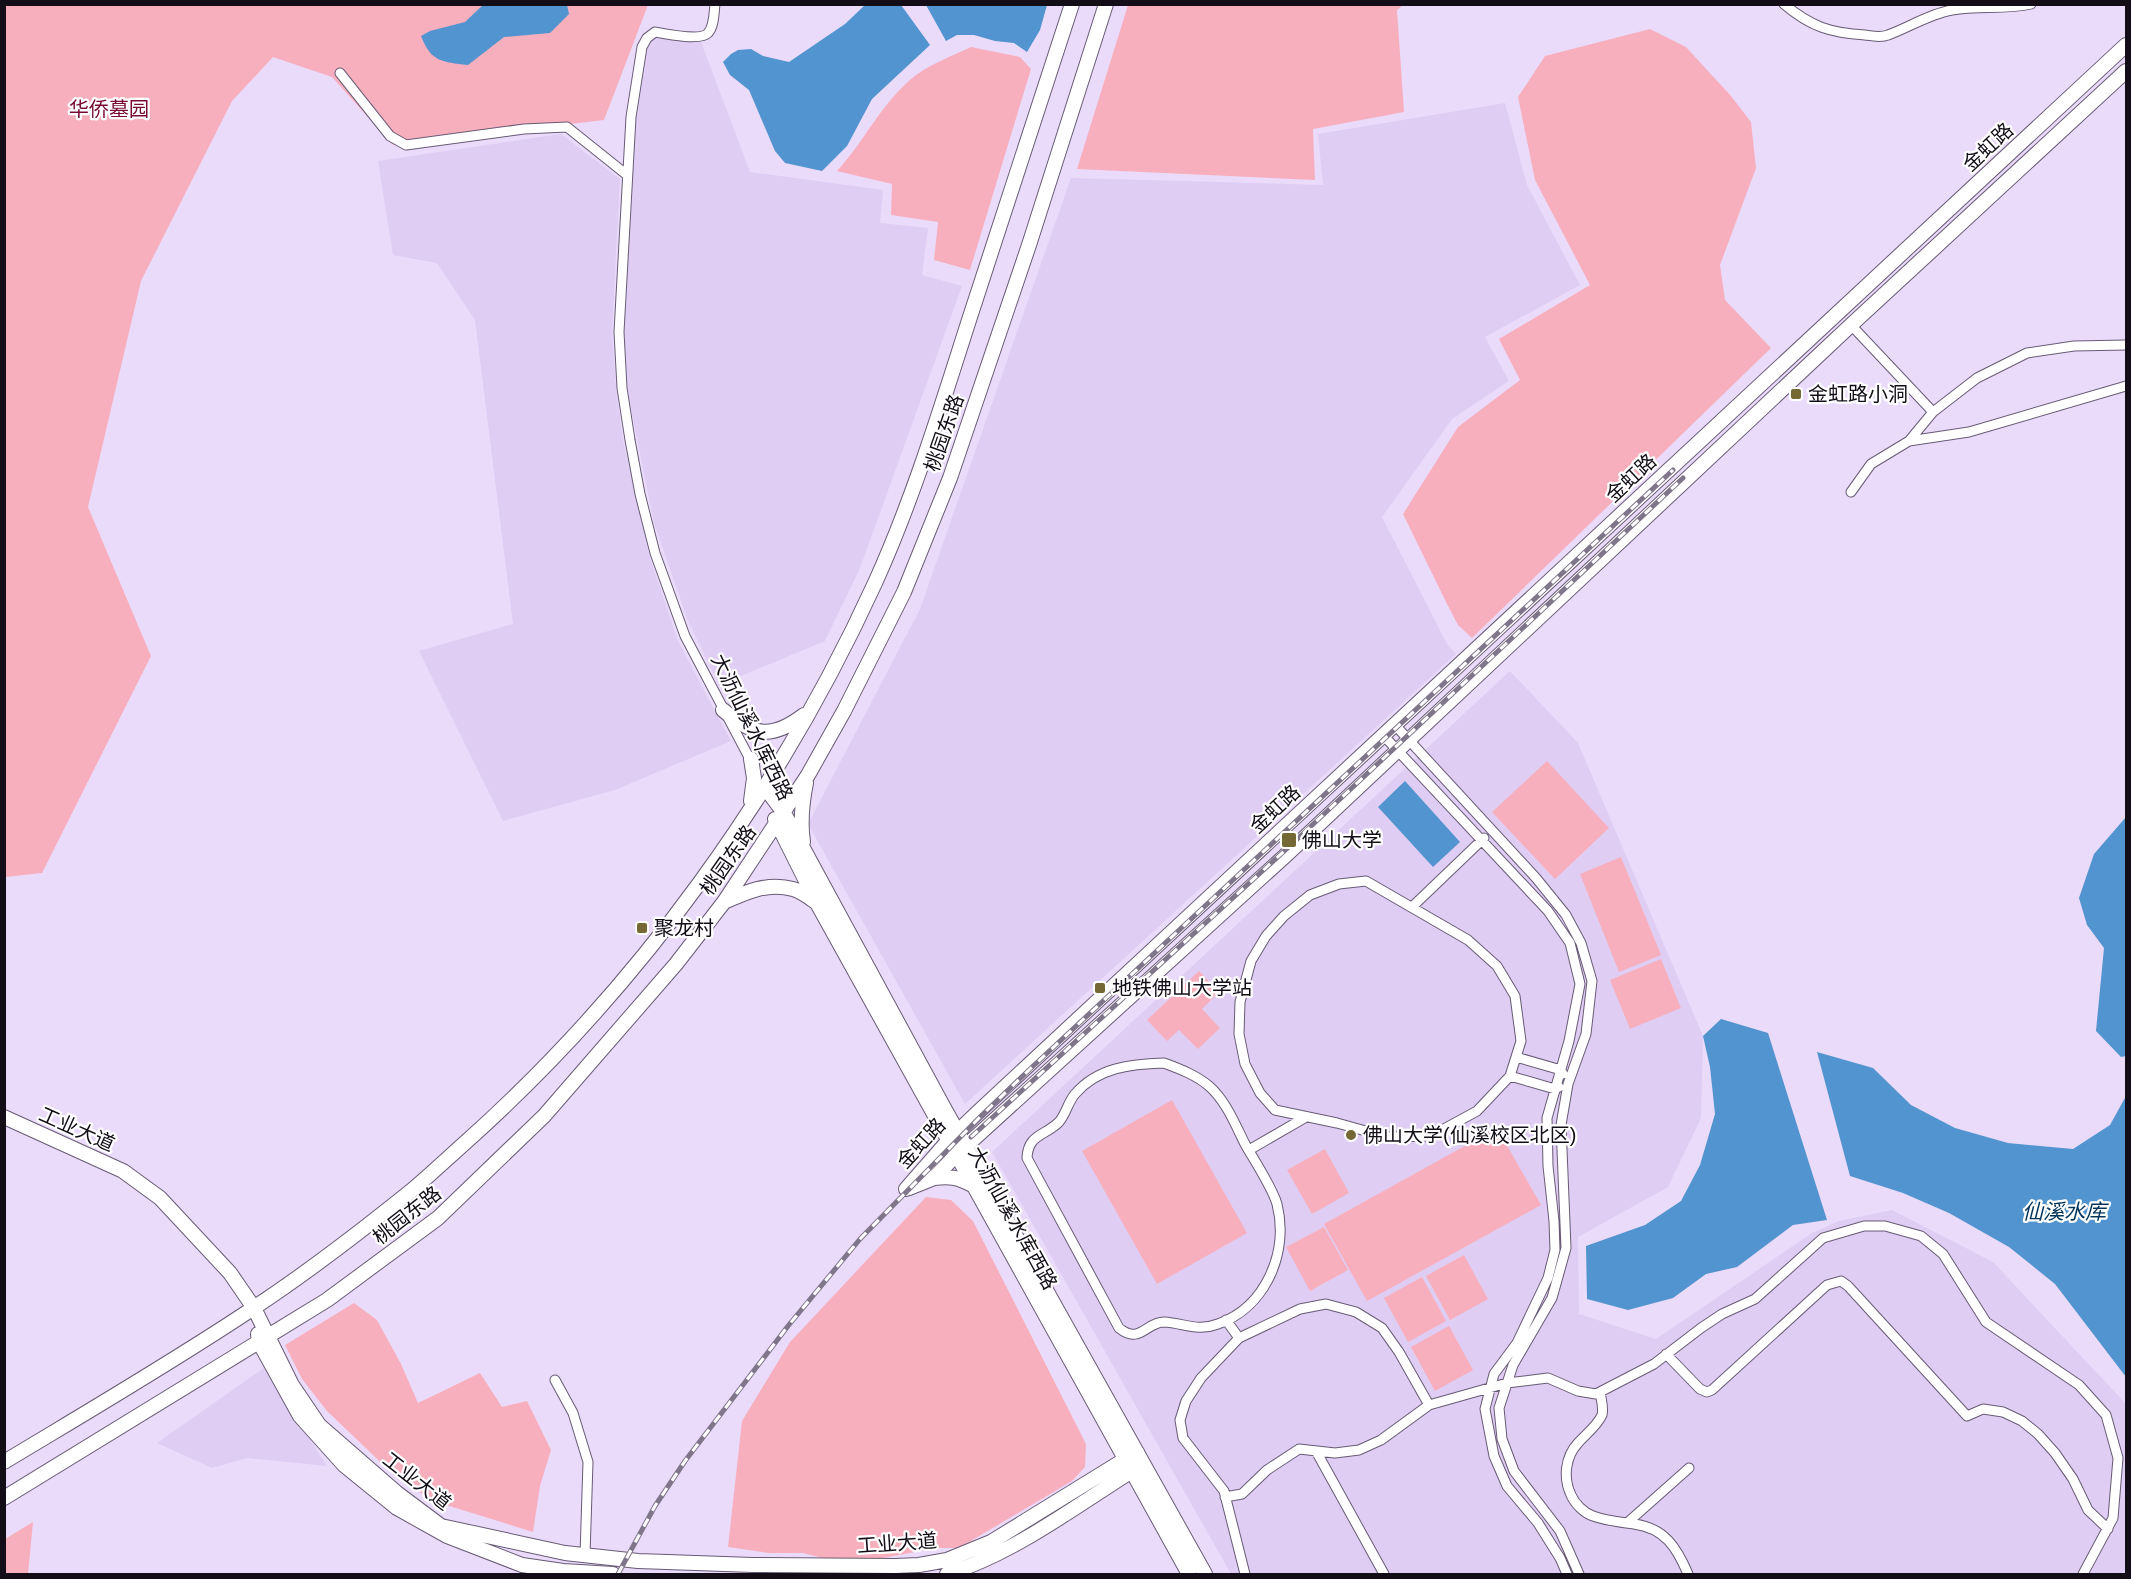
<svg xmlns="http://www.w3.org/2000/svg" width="2131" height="1579" font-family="Helvetica,'Noto Sans SC',sans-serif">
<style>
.built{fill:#dfcdf3}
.green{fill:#f8afbd}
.water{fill:#5294cf}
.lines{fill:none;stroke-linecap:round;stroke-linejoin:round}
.street-casing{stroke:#685b75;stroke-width:11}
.secondary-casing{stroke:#685b75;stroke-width:16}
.street{stroke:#fff;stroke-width:9}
.secondary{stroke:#fff;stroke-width:14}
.rail-casing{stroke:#80768b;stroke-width:5}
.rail{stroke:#fff;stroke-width:3;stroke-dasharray:9;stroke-linecap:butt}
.poi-dot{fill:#746835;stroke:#fff;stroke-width:2}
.labels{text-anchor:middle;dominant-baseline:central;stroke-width:4.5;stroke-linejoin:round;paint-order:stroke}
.park-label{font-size:20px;fill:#770933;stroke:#fff}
.street-label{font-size:20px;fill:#120d17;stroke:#fff}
.poi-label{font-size:20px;fill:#120d17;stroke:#fff;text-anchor:start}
.water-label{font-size:21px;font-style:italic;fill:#003359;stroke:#fff}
</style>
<rect width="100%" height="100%" fill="#eadbfb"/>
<!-- built -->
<path class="built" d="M 655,36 L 701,42 L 750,172 L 883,190 L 880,223 L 928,228 L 922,275 L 962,286 L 860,568 L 825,641 L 719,685 L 688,621 L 654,523 L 628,394 L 624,334 L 630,175 L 634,118 L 647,43 Z
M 1505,103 L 1527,185 L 1580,285 L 1485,337 L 1509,381 L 1452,419 L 1382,517 L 1447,644 L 1456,654 L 965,1104 L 808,824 L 920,609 L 1071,178 L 1323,185 L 1318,134 Z
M 561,134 L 620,179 L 612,332 L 616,388 L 623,440 L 649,555 L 678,641 L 731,741 L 615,790 L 503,821 L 419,651 L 513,624 L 475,320 L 437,263 L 393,255 L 378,161 Z
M 1510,671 L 1578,743 L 1703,1036 L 1701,1118 L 1668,1187 L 1578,1237 L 1579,1314 L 1656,1339 L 1812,1233 L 1839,1221 L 1892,1210 L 1993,1262 L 2126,1404 L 2126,1574 L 1231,1574 L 992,1152 Z
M 264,1368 L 327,1466 L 247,1458 L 212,1468 L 157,1443 Z"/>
<!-- green -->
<path class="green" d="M 5,5 L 648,5 L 604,120 L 393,145 L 332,77 L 273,57 L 232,101 L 141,281 L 88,507 L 151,656 L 42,873 L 5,877 Z
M 1128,5 L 1403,5 L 1397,10 L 1404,112 L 1313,129 L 1315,180 L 1077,169 Z
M 1650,29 L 1686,47 L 1731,96 L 1751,122 L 1756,168 L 1720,265 L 1725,300 L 1771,348 L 1472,638 L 1458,625 L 1447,604 L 1403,514 L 1458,427 L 1520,380 L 1499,339 L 1590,285 L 1535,180 L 1518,97 L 1545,56 Z
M 971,47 L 1020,57 L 1031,69 L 970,270 L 934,260 L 938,222 L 891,215 L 892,184 L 837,171 C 863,143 880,106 910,80 C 925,66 952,56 971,47 Z
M 1547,761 L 1609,828 L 1555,879 L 1492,812 Z
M 1621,857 L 1661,955 L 1619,972 L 1580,874 Z
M 1661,959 L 1681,1008 L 1630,1029 L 1610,980 Z
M 1199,971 L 1219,992 L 1202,1009 L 1220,1028 L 1198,1049 L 1179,1030 L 1167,1041 L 1147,1020 Z
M 1172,1100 L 1247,1233 L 1157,1284 L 1082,1151 Z
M 1497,1128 L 1541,1205 L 1367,1301 L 1324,1224 Z
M 1325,1149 L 1349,1193 L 1312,1214 L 1287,1170 Z
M 926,1197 L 951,1200 L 973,1221 L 1086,1444 L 1085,1467 L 1072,1481 L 959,1548 L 936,1548 L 862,1562 L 830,1560 L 803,1553 L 769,1553 L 728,1547 L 742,1421 L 790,1342 Z
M 1324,1227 L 1348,1270 L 1310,1291 L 1286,1247 Z
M 1464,1255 L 1488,1299 L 1450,1320 L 1426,1276 Z
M 1422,1277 L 1446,1321 L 1408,1342 L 1384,1298 Z
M 354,1303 L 377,1320 L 401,1364 L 418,1403 L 480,1373 L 502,1407 L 527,1401 L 551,1450 L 540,1486 L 533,1532 L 433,1501 L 394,1475 L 327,1411 L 302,1379 L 285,1345 Z
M 1449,1326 L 1473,1370 L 1435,1391 L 1411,1347 Z
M 33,1522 L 28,1574 L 5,1574 L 5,1539 Z"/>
<!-- water -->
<path class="water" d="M 483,5 L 567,5 L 569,14 L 550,33 L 504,37 L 468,65 C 442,62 431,62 421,36 L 430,31 L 465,22 Z
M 865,5 L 901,5 L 930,45 L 872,99 L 847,146 L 822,171 L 785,163 L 775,151 L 749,90 L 730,75 L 723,62 L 731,54 L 738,50 L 751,49 L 763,56 L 789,62 L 845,24 Z
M 926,5 L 1047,5 L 1040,30 L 1027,52 L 1014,43 L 995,41 L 974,35 L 957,35 L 946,41 Z
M 1405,781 L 1460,842 L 1433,867 L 1378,807 Z
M 2126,817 L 2126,1056 L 2121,1057 L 2096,1031 L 2104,948 L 2087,925 L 2079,898 L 2094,854 Z
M 1721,1019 L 1768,1033 L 1827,1220 L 1793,1225 L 1737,1267 L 1706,1274 L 1673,1298 L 1628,1310 L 1587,1299 L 1586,1246 L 1645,1225 L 1681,1201 L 1700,1165 L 1715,1114 L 1710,1067 L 1703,1036 Z
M 1817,1052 L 1873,1068 L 1911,1105 L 1955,1128 L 2008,1143 L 2073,1149 L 2110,1125 L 2126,1096 L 2126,1377 L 2055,1284 L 2009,1247 L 1949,1213 L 1903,1193 L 1850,1176 Z"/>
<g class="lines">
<!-- street casing -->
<g class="street-casing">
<path id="street" d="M 715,4 C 714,13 714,27 708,33 C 701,41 666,34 655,32 L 647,38 L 642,47 L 631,117 L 619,332 L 622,388 L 630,440 L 640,494 L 655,553 L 685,636 L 752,763
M 1784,4 C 1811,27 1831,33 1865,35 C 1872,36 1881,38 1888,35 C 1910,27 1929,14 1952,10 C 1978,5 2005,10 2031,4
M 340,73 L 390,136 L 406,145 L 524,129 L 567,127 L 627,175
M 1851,325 L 1933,412
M 1909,441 L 1969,432 L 2126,386
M 1851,492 L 1871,464 L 1909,441 L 1933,412 L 1977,378 L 2027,353 L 2074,346 L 2126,345
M 1395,725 L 1536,878 L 1566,915 L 1581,943 L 1592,981 L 1586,1034 L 1568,1084 L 1561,1125 L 1566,1248 L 1552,1298 L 1513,1365 L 1499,1408 L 1502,1439 L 1514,1471 L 1560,1531 L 1579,1574
M 1383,735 L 1548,911 L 1570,943 L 1580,984 L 1569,1041 L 1547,1118 L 1548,1166 L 1554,1221 L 1555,1250 L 1548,1278 L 1517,1343 L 1494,1374 L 1485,1409 L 1494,1456 L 1507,1486 L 1538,1523 L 1560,1558 L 1567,1574
M 1366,881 L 1468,940 L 1497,966 L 1515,996 L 1521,1041 L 1510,1076 L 1477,1111 L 1431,1136 L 1387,1137 L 1337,1123 L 1275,1110 L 1260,1093 L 1245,1064 L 1239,1034 L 1240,1002 L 1251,961 L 1266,936 L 1284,916 L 1310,895 L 1339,884 Z
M 1412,907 L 1484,838
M 1516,1057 L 1561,1070 L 1563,1074
M 1164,1063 C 1180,1069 1196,1075 1209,1086 C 1226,1101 1235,1124 1245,1144 C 1254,1160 1272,1187 1277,1204 C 1289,1252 1266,1307 1218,1324 C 1197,1332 1184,1323 1164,1322 C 1146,1322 1140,1345 1119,1328 L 1027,1158 C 1028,1134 1045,1136 1059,1122 C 1066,1114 1068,1102 1075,1094 C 1098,1067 1132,1064 1164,1063 Z
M 1510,1076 L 1555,1089 L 1559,1087
M 1249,1150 L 1306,1117
M 1226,1320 L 1239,1338
M 1666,1354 L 1700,1389 L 1707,1392 L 1712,1390 L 1827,1285 L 1841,1281 L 1848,1286 L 1967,1416 L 1983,1409 L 2003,1412 L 2022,1421 L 2038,1434 L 2055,1453 L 2073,1479 L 2088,1510 L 2108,1529
M 555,1380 L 573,1413 L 588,1462 L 585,1555
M 1600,1392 C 1601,1399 1604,1408 1602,1415 C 1597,1426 1586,1434 1578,1443 C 1565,1457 1563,1478 1571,1495 C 1575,1504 1584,1513 1593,1516 C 1607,1521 1620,1522 1634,1524 C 1665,1528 1677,1548 1688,1574
M 1316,1451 L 1384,1574
M 1225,1497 L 1242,1494 L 1267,1470 L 1299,1449 L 1335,1453 L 1359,1450 L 1381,1440 L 1429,1405 L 1507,1383 L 1548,1378 L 1578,1391 L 1596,1394 L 1654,1364 L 1701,1328 L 1722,1314 L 1755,1299 L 1823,1238 L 1864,1226 L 1885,1226 L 1921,1236 L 1943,1254 L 1986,1322 L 2079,1385 L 2106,1415 L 2118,1458 L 2113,1518 L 2083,1574
M 1627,1523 L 1689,1468
M 1245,1574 L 1224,1491 L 1183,1438 L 1180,1420 L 1186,1401 L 1201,1378 L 1239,1338 L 1300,1309 L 1326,1304 L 1356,1312 L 1382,1328 L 1399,1352 L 1429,1405"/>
</g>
<!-- secondary casing -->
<g class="secondary-casing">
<path id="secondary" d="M 723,710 C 754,736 771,740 804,715
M 751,759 L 754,778 L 751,801
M 764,786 L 784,813 L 943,1106 L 1205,1574
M 775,819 L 817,903 L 1189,1574
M 803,842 C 800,822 802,803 806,783
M 724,902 C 746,892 768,882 793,889 C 801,891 810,898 817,903
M 4,1117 L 123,1171 L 160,1198 L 230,1273 L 254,1308 L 292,1385 L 319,1425 L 397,1493 L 441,1526 L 565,1553 L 638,1561 L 753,1565 L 895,1566 L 919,1565 L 947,1560 L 991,1542 L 1137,1452
M 934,1178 C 949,1176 958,1177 972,1185
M 909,1188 L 934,1178 L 956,1155 L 1285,856 L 1851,325 L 2126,71
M 906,1189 L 948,1141 L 977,1113 L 2126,45
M 258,1334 L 259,1342 L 300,1416 L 344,1465 L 397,1508 L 447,1536 L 522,1565 L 563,1571 L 613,1574
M 4,1462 C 87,1412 171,1363 252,1309 C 307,1273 360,1232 411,1191 C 430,1175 448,1158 467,1141 C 639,987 779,793 875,583 C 914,497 941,407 970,317 C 1004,213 1038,109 1072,4
M 4,1498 L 327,1300 L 438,1218 L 544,1116 L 676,964 L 724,902 L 808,775 L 844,711 L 904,592 L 950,478 L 1029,245 L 1106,4
M 947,1574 C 1013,1554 1079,1504 1138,1467"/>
</g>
<!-- street -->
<use href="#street" class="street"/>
<!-- secondary -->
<use href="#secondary" class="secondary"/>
<!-- rail casing -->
<g class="rail-casing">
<path id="rail" d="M 971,1137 L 1293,843 L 1683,478
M 618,1574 L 655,1506 L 685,1461 L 788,1326 L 860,1239 L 981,1116 L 1029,1070 L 1673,470"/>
</g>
<!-- rail -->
<use href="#rail" class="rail"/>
</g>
<!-- markers -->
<g class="poi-dot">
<rect x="1790" y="388" width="12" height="12" rx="3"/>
<rect x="1281" y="832" width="16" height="16" rx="3"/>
<rect x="636" y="922" width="12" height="12" rx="3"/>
<rect x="1094" y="982" width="12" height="12" rx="3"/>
<circle cx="1351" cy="1135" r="6"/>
</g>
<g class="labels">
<!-- park labels -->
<g class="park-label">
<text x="109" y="109">华侨墓园</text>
</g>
<!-- street labels -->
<g class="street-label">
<text transform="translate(1988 147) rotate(-43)">金虹路</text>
<text transform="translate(944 433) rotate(-71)">桃园东路</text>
<text transform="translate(1631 478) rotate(-43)">金虹路</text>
<text transform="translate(752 727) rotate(64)">大沥仙溪水库西路</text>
<text transform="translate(1275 809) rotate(-43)">金虹路</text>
<text transform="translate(728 860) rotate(-55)">桃园东路</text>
<text transform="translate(77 1129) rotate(24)">工业大道</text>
<text transform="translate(921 1143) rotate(-47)">金虹路</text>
<text transform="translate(407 1215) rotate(-38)">桃园东路</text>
<text transform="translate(1013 1218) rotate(61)">大沥仙溪水库西路</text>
<text transform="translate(417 1481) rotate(38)">工业大道</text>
<text transform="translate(897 1543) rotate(-4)">工业大道</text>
</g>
<!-- poi labels -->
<g class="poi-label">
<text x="1808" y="394">金虹路小洞</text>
<text x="1302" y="840">佛山大学</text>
<text x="654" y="928">聚龙村</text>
<text x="1112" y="988">地铁佛山大学站</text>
<text x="1363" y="1135">佛山大学(仙溪校区北区)</text>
</g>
<!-- water labels -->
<g class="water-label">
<text x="2064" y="1211">仙溪水库</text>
</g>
</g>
<!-- border -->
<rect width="2131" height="1579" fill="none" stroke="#120d17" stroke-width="12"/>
</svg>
